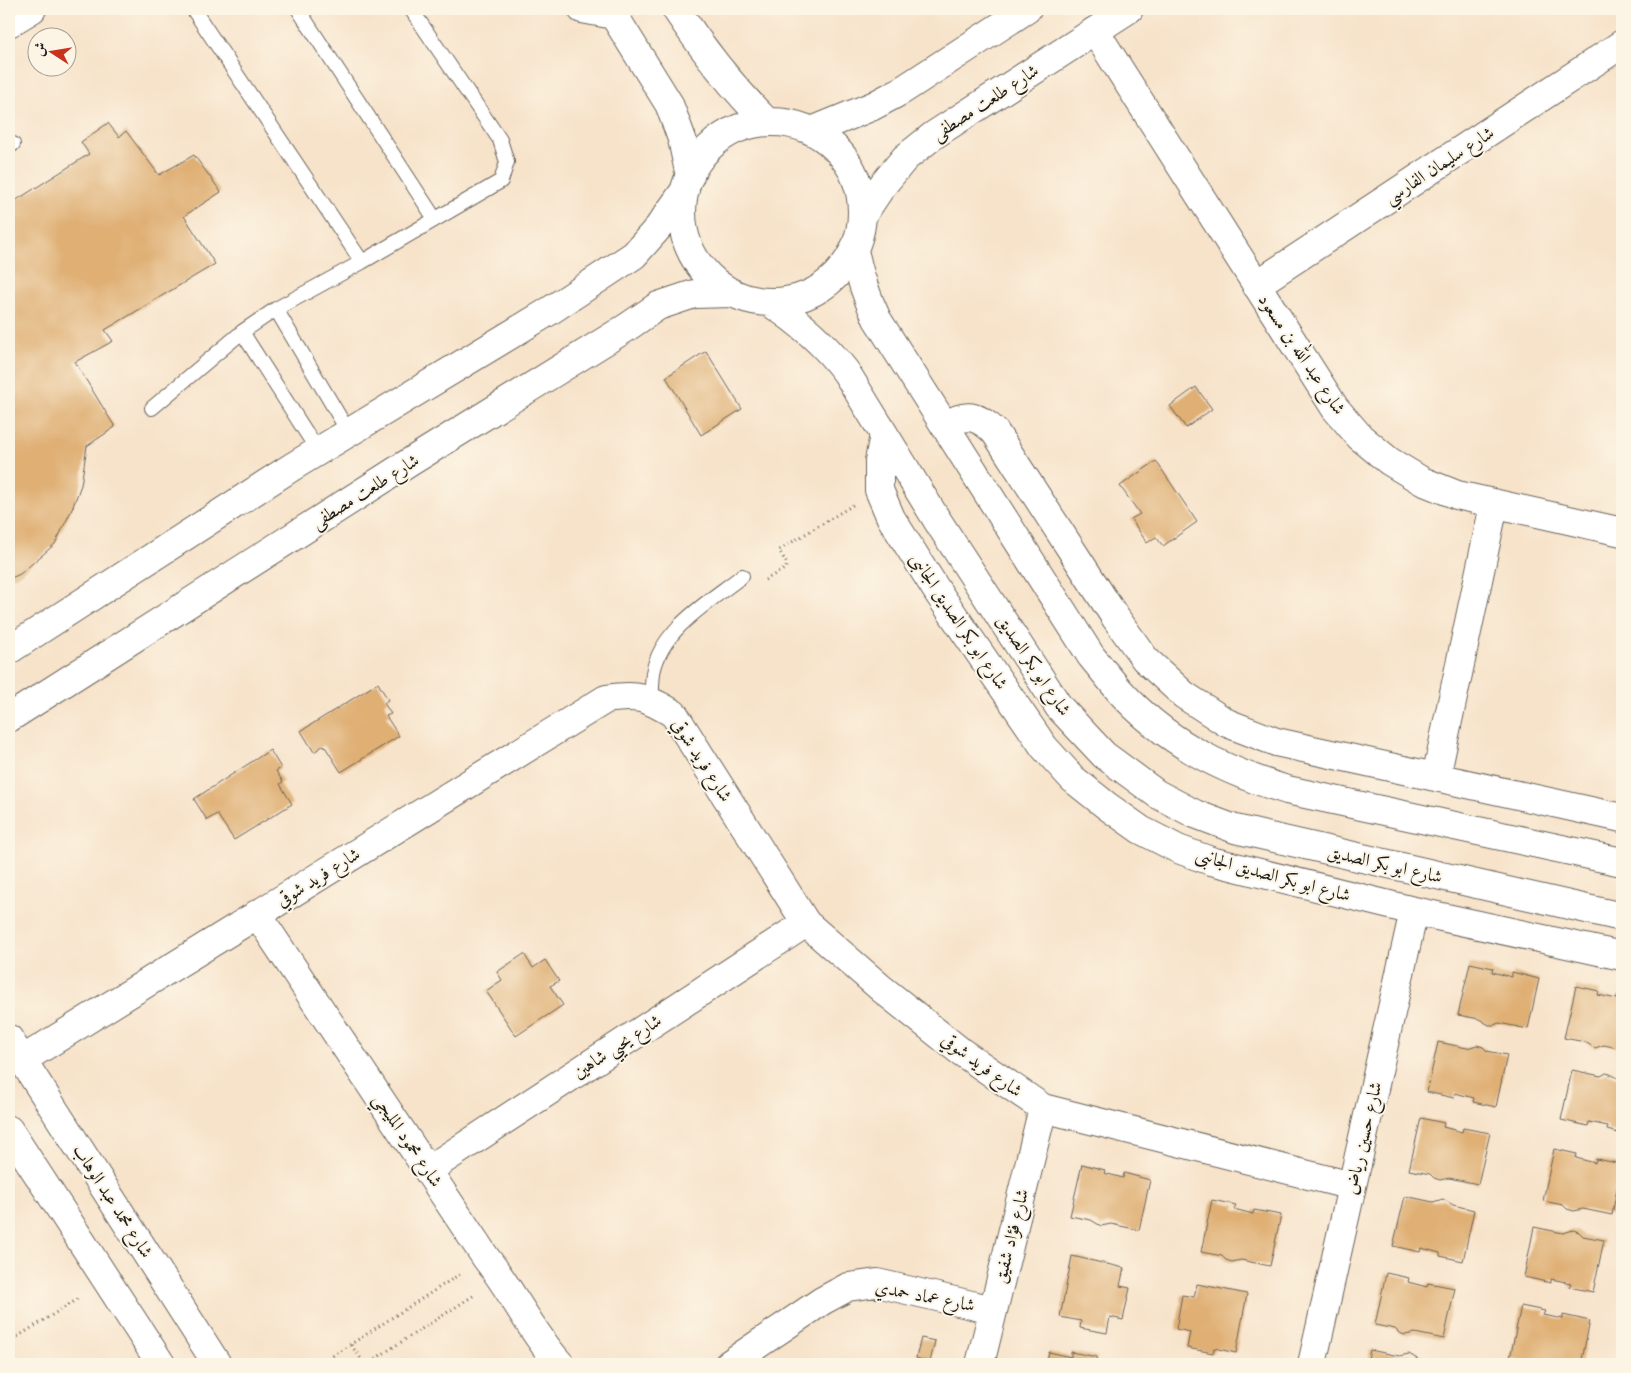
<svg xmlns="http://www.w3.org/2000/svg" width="1631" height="1373" font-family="'Libre Caslon Text',Amiri,serif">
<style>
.building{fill:#dfaf73}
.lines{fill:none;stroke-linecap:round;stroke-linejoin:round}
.service-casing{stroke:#696259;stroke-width:16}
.minor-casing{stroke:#696259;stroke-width:30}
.tertiary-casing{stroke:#696259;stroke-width:30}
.path{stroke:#696259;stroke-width:3;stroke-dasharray:1 4;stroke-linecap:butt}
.service{stroke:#fff;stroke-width:14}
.minor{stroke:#fff;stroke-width:28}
.tertiary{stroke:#fff;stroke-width:28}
.labels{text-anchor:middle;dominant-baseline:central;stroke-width:4;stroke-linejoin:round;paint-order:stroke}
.street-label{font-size:18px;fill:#1c1c1c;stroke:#fcf5e5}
</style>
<rect width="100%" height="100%" fill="#fcf5e5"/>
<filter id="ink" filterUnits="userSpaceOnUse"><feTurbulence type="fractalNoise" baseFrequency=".02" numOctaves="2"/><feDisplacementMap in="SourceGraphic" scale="10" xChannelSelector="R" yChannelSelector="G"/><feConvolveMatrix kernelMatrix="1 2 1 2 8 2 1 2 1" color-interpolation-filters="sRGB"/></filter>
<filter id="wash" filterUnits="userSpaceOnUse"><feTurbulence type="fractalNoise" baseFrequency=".0096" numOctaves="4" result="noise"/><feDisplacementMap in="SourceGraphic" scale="20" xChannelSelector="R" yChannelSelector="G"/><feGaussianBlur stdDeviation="1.12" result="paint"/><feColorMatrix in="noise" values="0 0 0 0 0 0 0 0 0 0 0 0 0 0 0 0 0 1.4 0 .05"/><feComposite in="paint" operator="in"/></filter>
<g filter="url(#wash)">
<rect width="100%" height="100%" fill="#f7e3ca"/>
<g id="blocks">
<!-- building -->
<path class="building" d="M 108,123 L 119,137 L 126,131 L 159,175 L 194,155 L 221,192 L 184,216 L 215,264 L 105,330 L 113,341 L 75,362 L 115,427 L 87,446 L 81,485 L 72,509 L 55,544 L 20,574 L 9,579 L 9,192 L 15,201 L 89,154 L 81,142 Z
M 706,351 L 742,409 L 701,435 L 666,377 Z
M 1196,387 L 1212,409 L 1186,428 L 1170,406 Z
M 1156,461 L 1197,522 L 1163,546 L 1156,537 L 1147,543 L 1131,519 L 1140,514 L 1120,486 Z
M 378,683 L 388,700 L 384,703 L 391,714 L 386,716 L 399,736 L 341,772 L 324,745 L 314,752 L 301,731 Z
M 270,750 L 281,768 L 276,771 L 283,782 L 280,784 L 292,804 L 234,840 L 217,814 L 207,820 L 194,799 Z
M 524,954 L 533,968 L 545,960 L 559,981 L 550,986 L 563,1005 L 516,1036 L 486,991 L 502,980 L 497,972 Z
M 1470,963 L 1493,968 L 1492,972 L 1512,977 L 1512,972 L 1539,979 L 1528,1029 L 1499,1023 L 1494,1025 L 1489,1025 L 1479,1019 L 1458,1015 Z
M 1576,986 L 1599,991 L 1598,995 L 1617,999 L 1618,995 L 1622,996 L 1622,1049 L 1604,1045 L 1595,1048 L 1585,1042 L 1564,1038 Z
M 1438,1042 L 1467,1048 L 1477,1045 L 1483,1047 L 1487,1051 L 1507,1055 L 1496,1107 L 1473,1102 L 1474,1098 L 1455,1093 L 1454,1098 L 1427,1092 Z
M 1572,1070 L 1601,1076 L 1606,1073 L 1610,1074 L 1622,1080 L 1622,1134 L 1607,1130 L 1608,1126 L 1589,1122 L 1588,1126 L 1561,1120 Z
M 1421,1118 L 1444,1123 L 1443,1127 L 1462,1132 L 1463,1128 L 1490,1133 L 1478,1184 L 1449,1178 L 1440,1180 L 1434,1178 L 1430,1174 L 1409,1170 Z
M 1554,1149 L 1577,1154 L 1576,1158 L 1595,1163 L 1596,1159 L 1622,1164 L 1612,1215 L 1583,1209 L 1574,1211 L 1567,1209 L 1563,1205 L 1543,1201 Z
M 1082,1164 L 1105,1170 L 1104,1173 L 1123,1178 L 1124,1173 L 1150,1180 L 1139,1230 L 1111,1224 L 1101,1226 L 1091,1220 L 1070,1216 Z
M 1405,1196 L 1433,1202 L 1443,1199 L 1453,1205 L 1474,1210 L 1463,1261 L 1440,1256 L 1440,1253 L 1421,1248 L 1420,1252 L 1393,1246 Z
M 1212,1200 L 1236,1205 L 1234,1209 L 1253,1214 L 1254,1210 L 1281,1215 L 1270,1266 L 1241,1260 L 1232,1262 L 1226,1260 L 1222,1256 L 1201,1252 Z
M 1534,1227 L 1563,1233 L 1573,1230 L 1579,1232 L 1583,1236 L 1604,1240 L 1593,1292 L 1569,1287 L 1571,1283 L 1551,1279 L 1551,1283 L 1524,1277 Z
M 1072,1256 L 1124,1268 L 1120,1286 L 1130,1288 L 1123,1320 L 1110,1317 L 1107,1333 L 1080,1328 L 1081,1321 L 1060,1317 Z
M 1386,1273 L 1409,1278 L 1408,1282 L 1427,1287 L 1428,1283 L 1455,1288 L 1444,1339 L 1415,1333 L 1405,1335 L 1399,1333 L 1395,1329 L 1375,1325 Z
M 1197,1284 L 1247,1294 L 1236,1353 L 1214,1348 L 1213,1353 L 1187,1348 L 1190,1332 L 1176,1329 L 1182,1295 L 1194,1297 Z
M 1521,1306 L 1545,1311 L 1543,1315 L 1563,1319 L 1563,1315 L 1590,1321 L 1581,1364 L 1533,1364 L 1531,1362 L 1510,1358 Z
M 921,1338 L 935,1341 L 930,1362 L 916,1358 Z
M 1370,1350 L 1399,1356 L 1409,1354 L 1419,1360 L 1439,1364 L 1367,1364 Z
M 1049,1352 L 1071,1357 L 1071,1352 L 1097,1357 L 1095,1364 L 1046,1364 Z"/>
</g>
</g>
<g filter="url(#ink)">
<use href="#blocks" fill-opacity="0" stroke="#696259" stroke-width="1"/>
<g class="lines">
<!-- service casing -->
<g class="service-casing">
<path id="service" d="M 193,9 L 362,262
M 298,9 L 435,219
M 9,147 L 13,144
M 276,309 L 349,433
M 242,332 L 318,451
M 152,408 L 242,332 L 276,309 L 362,262 L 501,181 L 507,162 L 500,140 L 411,9
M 651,700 C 652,691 652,682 653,673 C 661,629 709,602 742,576"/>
</g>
<!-- minor casing -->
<g class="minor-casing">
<path id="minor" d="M 582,9 L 614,15
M 9,23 L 32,9
M 1095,31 L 1335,408 L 1360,437 L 1389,461 L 1422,481 L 1457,495 L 1622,532
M 1256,285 L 1622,44
M 945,426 C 965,412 978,415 995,432 L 1115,617 L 1145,659 L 1184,695 L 1227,723 L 1276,742 L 1622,818
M 884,435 L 879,461 L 879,490 L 891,518 L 939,594 L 1044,747 L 1073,779 L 1107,806 L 1141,830 L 1178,849 L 1211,861 L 1414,911 L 1622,956
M 1436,777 L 1494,505
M 257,914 L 486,1258 C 513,1292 531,1332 560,1364
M 9,1039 L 217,1364
M 22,1060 L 606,699 C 638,694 646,697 674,714 L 806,923 L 882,989 L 960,1051 L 1043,1108 L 1352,1186
M 9,1130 L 161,1364
M 428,1170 L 806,923
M 729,1364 L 822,1301 L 848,1287 L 877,1283 L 993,1310
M 980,1364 L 1043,1108
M 1312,1364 L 1414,911"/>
</g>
<!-- tertiary casing -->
<g class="tertiary-casing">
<path id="tertiary" d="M 610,9 L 669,104 L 682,139 L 690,176
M 676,9 C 703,50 732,87 767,122
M682 212a90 90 0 1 1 180 0a90 90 0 1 1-180 0Z
M 812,131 L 873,106 L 901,91 L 1027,9
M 862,216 L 882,186 L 905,158 L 934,135 L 1129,9
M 854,250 C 859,274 866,296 877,319 L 1091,656 C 1100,667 1109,678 1118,689 C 1164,741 1221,770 1287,790 L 1622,862
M 769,302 C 800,322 824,343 846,372 L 937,520 L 1059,707 L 1104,755 L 1157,794 L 1195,814 L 1235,829 L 1622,917
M 9,650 L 292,467 L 548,312 L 634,255 L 658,228 L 685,190
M 9,718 L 410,462 L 626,328 L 658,306 L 694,294 L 732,293"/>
</g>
<!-- path -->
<path class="path" d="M 765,580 L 786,568 L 787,564 L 779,550 L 853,505
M 9,1342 L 81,1297
M 351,1345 L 365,1364
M 320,1364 L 460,1274
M 367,1364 L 476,1294"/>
<!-- service -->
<use href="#service" class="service"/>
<!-- minor -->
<use href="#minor" class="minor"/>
<!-- tertiary -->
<use href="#tertiary" class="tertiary"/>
</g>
</g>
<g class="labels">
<!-- street labels -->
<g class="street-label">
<text transform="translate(985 102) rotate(-33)">شارع طلعت مصطفى</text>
<text transform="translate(1439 165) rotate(-33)">شارع سليمان الفارسي</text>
<text transform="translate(1302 354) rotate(56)">شارع عبد الله بن مسعود</text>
<text transform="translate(365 491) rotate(-32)">شارع طلعت مصطفى</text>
<text transform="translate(959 621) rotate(56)">شارع ابو بكر الصديق الجانبى</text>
<text transform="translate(1034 665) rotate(56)">شارع ابو بكر الصديق</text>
<text transform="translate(702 760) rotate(57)">شارع فريد شوقي</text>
<text transform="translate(1385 864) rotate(13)">شارع ابو بكر الصديق</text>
<text transform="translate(1273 875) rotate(15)">شارع ابو بكر الصديق الجانبى</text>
<text transform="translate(318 877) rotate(-32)">شارع فريد شوقي</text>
<text transform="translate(617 1046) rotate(-33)">شارع يحيي شاهين</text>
<text transform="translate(982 1065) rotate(36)">شارع فريد شوقي</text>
<text transform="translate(1363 1138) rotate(-77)">شارع حسين رياض</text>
<text transform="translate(408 1140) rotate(56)">شارع محمود المليجي</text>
<text transform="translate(113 1201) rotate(57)">شارع محمد عبد الوهاب</text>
<text transform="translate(1011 1236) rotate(-76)">شارع فؤاد شفيق</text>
<text transform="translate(925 1296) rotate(11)">شارع عماد حمدي</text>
</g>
</g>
<!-- margin -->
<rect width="1631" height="1373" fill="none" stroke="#fcf5e5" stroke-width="30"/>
<!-- north arrow -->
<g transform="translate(52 52) rotate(282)"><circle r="24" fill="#fcf5e5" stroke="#a29e95"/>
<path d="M0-4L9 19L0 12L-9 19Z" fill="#c8321e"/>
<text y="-8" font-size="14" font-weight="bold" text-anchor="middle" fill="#1c1c1c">ش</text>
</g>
</svg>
